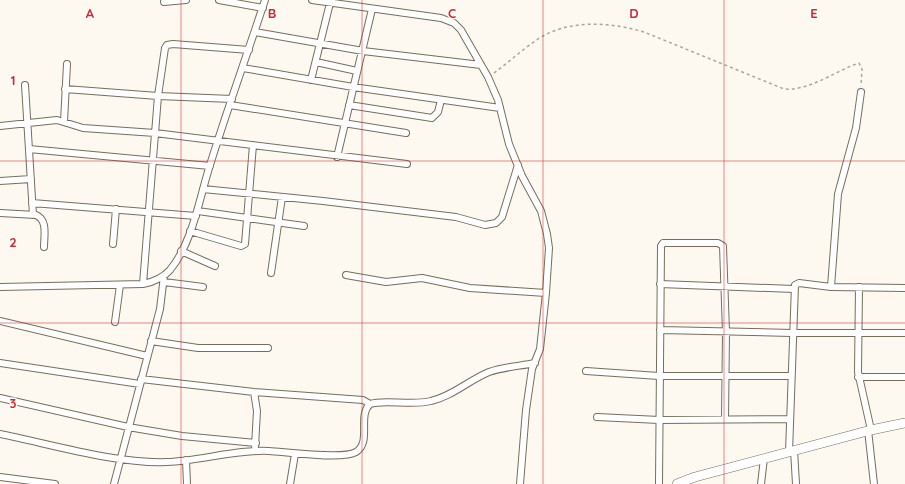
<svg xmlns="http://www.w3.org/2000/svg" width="905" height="484" font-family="Quicksand,sans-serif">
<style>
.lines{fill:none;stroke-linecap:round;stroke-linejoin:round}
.minor-casing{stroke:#786d5a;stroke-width:8}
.secondary-casing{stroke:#786d5a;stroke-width:10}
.path{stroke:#aaa59c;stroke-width:1.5;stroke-dasharray:3 3;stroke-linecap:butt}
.minor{stroke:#fff;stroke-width:6}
.secondary{stroke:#fff;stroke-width:9}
.grid{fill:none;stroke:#d62828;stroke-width:1;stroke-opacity:0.55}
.grid-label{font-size:13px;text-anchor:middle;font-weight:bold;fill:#d62828;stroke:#fff;stroke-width:3;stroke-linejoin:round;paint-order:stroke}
</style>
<rect width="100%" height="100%" fill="#fef9f0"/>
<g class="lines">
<!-- minor casing -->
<g class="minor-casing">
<path id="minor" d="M 219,0 L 263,8
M 312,0 L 441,18 L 454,23 L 461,30 L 488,77 L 498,100 L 509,144 L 522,176 L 541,211 L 547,234 L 549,248 L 546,293 L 540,349 L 532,369 L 526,410 L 520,484
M 164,2 L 186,0
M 255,32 L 363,51 L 481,65
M 316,62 L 357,71
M 243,68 L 353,87 L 500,108
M 311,80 L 330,3
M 25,85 L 33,215
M 65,89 L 158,96 L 232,99
M 230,105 L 406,133
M 349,105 L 432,118 L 438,112 L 441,100
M 64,122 L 67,64
M 0,126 L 57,120 L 83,128 L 155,133 L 407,164
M 29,149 L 210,166
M 337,157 L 372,9
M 0,181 L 31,179
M 203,189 L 323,201 L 456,217 L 485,225 L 496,223 L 502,217 L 518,165
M 32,203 L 196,216
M 198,211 L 304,226
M 0,213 L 36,215 C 48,220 44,236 44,247
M 190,231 L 241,246 L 245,244 L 253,145
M 113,244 L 116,209
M 181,251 L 215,266
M 271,273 L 282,197
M 346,275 L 386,282 L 422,278 L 470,288 L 546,293
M 164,282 L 203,287
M 143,284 L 158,96 L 165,48 L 167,45 L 173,44 L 249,50
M 660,284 L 794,289
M 0,287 L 143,284 C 153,282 163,278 170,270 C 193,242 199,199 210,165 C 227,110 247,55 265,0
M 831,287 L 838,194 L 856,128 L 861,92
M 859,287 L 858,372 L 871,430
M 0,321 L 147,356
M 115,322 L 120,285
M 660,330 L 792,333 L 905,333
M 151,341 L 198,348 L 268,348
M 0,363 L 140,384
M 586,371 L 659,376 L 791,376
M 858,377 L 905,377
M 141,379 L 254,392 L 363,400 L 370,404
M 254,392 L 257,411 L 255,446
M 0,398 L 128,427 L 182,436 L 256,443
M 597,417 L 659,420 L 790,419
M 868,430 L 874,484
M 0,434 C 50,444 116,464 167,462 C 200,461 238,449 269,451 C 286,452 343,460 356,452 C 372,442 357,416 370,404 C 384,399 412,406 431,401 C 453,396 469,380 489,372 C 503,367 520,366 535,363
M 794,450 L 796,484
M 789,452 L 795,285 L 799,283 L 831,287 L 905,288
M 186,460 L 187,484
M 0,477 L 55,484
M 114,484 L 160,309 L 164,276
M 290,484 L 295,454
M 659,484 L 661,246 L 663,243 L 718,243 L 723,246 L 726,332 L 725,419
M 761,484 L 764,458"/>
</g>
<!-- secondary casing -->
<g class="secondary-casing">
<path id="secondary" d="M 677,484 L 695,477 L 871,430 L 905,423"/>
</g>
<!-- path -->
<path class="path" d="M 494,73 C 509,62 523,49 538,39 C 569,19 610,22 644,32 L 784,89 C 810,91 835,71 859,63 L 862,69 L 861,86"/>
<!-- minor -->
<use href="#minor" class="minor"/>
<!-- secondary -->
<use href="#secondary" class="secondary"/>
</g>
<!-- grid -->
<path class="grid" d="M 181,0 L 181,484M 362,0 L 362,484M 543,0 L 543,484M 724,0 L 724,484M 0,161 L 905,161M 0,323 L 905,323"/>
<g class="grid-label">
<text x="90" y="18">A</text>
<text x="272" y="18">B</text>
<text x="452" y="18">C</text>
<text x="634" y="18">D</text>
<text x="814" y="18">E</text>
<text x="13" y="85">1</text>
<text x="13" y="247">2</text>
<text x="13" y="408">3</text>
</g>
</svg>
